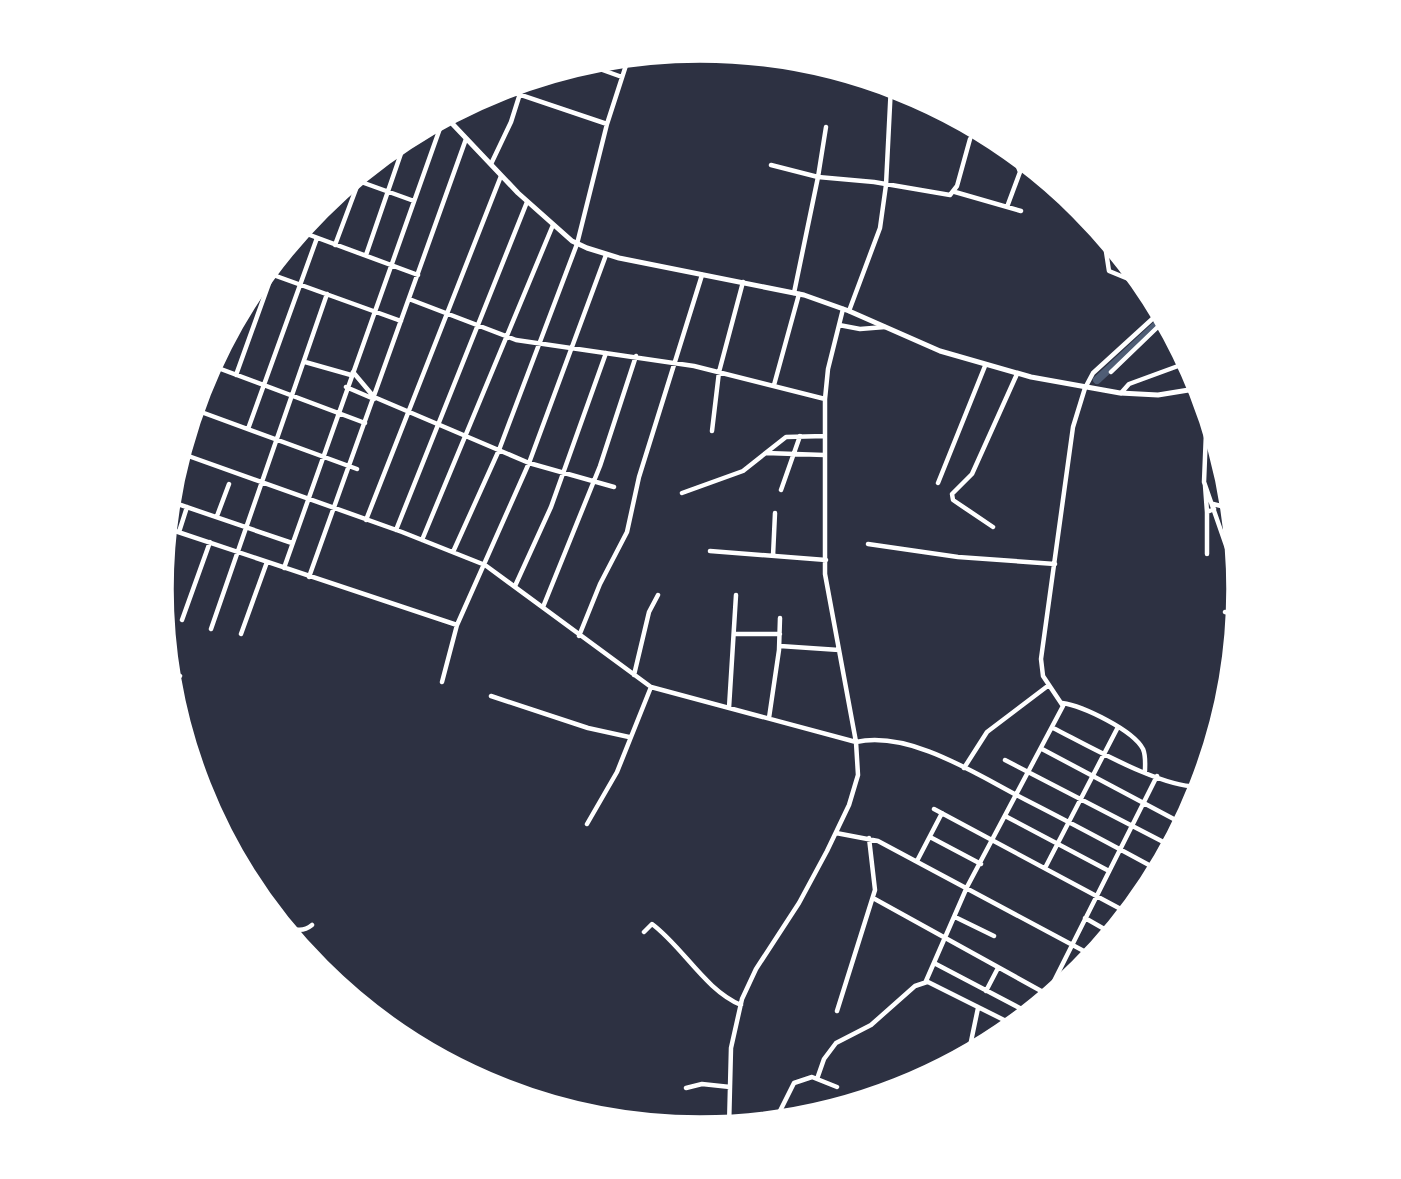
<svg xmlns="http://www.w3.org/2000/svg" width="1401" height="1179" font-family="'Noto Sans',sans-serif">
<style>
.lines{fill:none;stroke-linecap:round;stroke-linejoin:round}
.canal{stroke:#4f5d75;stroke-width:8}
.minor{stroke:#fff;stroke-width:4.5}
.tertiary{stroke:#fff;stroke-width:5}
.rim{fill:none;stroke:#fff;stroke-width:3.5}
</style>
<rect width="100%" height="100%" fill="#2d3142"/>
<g class="lines">
<!-- canal -->
<path class="canal" d="M 1097,380 L 1165,317"/>
<!-- minor -->
<path class="minor" d="M 583,63 L 622,77
M 500,88 L 607,124
M 491,164 L 511,122 L 524,81
M 771,165 L 818,177 L 826,127
M 353,179 L 414,201
M 955,192 L 1021,211
M 1007,207 L 1020,172 L 1017,164
M 299,231 L 418,275
M 1103,232 L 1109,271 L 1148,287
M 306,234 L 313,214
M 335,245 L 359,181
M 366,255 L 407,136
M 265,272 L 401,321
M 794,293 L 818,177 L 874,182 L 950,195 L 957,186 L 970,139
M 409,299 L 516,340 L 694,366 L 825,399
M 849,311 L 880,228 L 886,185 L 891,85
M 839,325 L 860,329 L 885,327
M 305,362 L 351,375
M 210,365 L 365,423
M 353,372 L 374,397 L 529,463 L 614,487
M 1111,372 L 1166,319
M 236,375 L 272,275
M 774,385 L 799,294
M 346,387 L 374,399
M 1121,393 L 1129,384 L 1189,362
M 1207,408 L 1204,482 L 1228,551 L 1238,561
M 193,409 L 357,469
M 248,429 L 317,238
M 712,431 L 719,372 L 743,282
M 180,453 L 402,532 L 485,565 L 651,687 L 856,742 C 911,730 979,776 1026,800 C 1071,823 1116,847 1160,871
M 766,453 L 824,455
M 938,483 L 985,366
M 1205,485 L 1207,512
M 781,490 L 800,436
M 682,493 L 743,471 L 786,437 L 825,436
M 169,501 L 292,543
M 1213,504 L 1233,509
M 217,516 L 229,484
M 366,520 L 501,176
M 993,527 L 953,500 L 952,494 L 972,474 L 1017,374
M 166,528 L 457,625 L 529,463 L 606,255
M 396,530 L 527,202
M 179,532 L 187,507
M 422,540 L 553,225
M 868,544 L 958,557 L 1055,564
M 710,551 L 826,560
M 453,552 L 499,450 L 577,244 L 607,124 L 629,56
M 1207,554 L 1207,512 L 1214,509
M 773,556 L 775,513
M 284,568 L 444,117
M 309,577 L 466,139
M 515,586 L 551,507 L 606,353
M 543,607 L 600,466 L 636,356
M 1225,612 L 1239,615
M 182,620 L 210,542
M 211,629 L 327,294
M 241,634 L 267,562
M 734,634 L 780,634
M 579,636 L 600,584 L 627,532 L 639,477 L 702,275
M 780,646 L 839,650
M 168,670 L 180,676
M 634,675 L 649,612 L 658,595
M 442,682 L 457,625
M 491,696 L 588,728 L 629,737
M 1062,703 C 1083,706 1133,730 1143,749 C 1146,756 1145,764 1145,771
M 729,708 L 736,595
M 769,718 L 779,650 L 780,618
M 1053,728 C 1087,745 1168,792 1203,786
M 1042,749 L 1185,825
M 1005,760 L 1173,847
M 964,768 L 987,732 L 1049,685
M 934,809 L 1130,914
M 1007,817 L 1109,871
M 587,824 L 617,772 L 651,687
M 836,833 L 878,841 L 1095,957
M 930,837 L 981,864
M 917,861 L 942,813
M 1045,868 L 1118,727
M 873,898 L 1052,997
M 272,915 C 286,924 297,937 312,925
M 955,917 L 994,936
M 1085,918 L 1113,934
M 644,932 L 652,924 C 683,947 705,990 741,1005
M 934,963 L 1031,1014
M 986,991 L 998,968
M 1042,1005 L 1157,776
M 837,1011 L 875,890 L 869,838
M 1016,1026 L 926,981 L 967,887 L 1063,706 L 1043,676 L 1041,659 L 1073,427 L 1085,388 L 1093,373 L 1161,311
M 968,1056 L 978,1008
M 817,1079 L 824,1059 L 836,1043 L 871,1025 L 915,986 L 927,982
M 686,1088 L 702,1084 L 730,1087
M 774,1123 L 794,1083 L 812,1077 L 837,1087
M 729,1127 L 731,1048 L 742,999 L 756,969 L 799,903 L 827,851 L 849,805 L 858,775 L 856,742 L 825,574 L 825,399 L 828,369 L 843,309"/>
<!-- tertiary -->
<path class="tertiary" d="M 445,116 L 518,193 L 572,241 L 587,248 L 619,258 L 804,295 L 849,311 L 940,351 L 1031,377 L 1120,393 L 1158,395 L 1201,388"/>
</g>
<!-- crop -->
<path d="M0 0H1401V1179H0ZM172 589a528 528 0 1 1 1056 0a528 528 0 1 1-1056 0Z" fill="#fff" fill-rule="evenodd"/>
<path class="rim" d="M172 589a528 528 0 1 1 1056 0a528 528 0 1 1-1056 0Z"/>
</svg>
